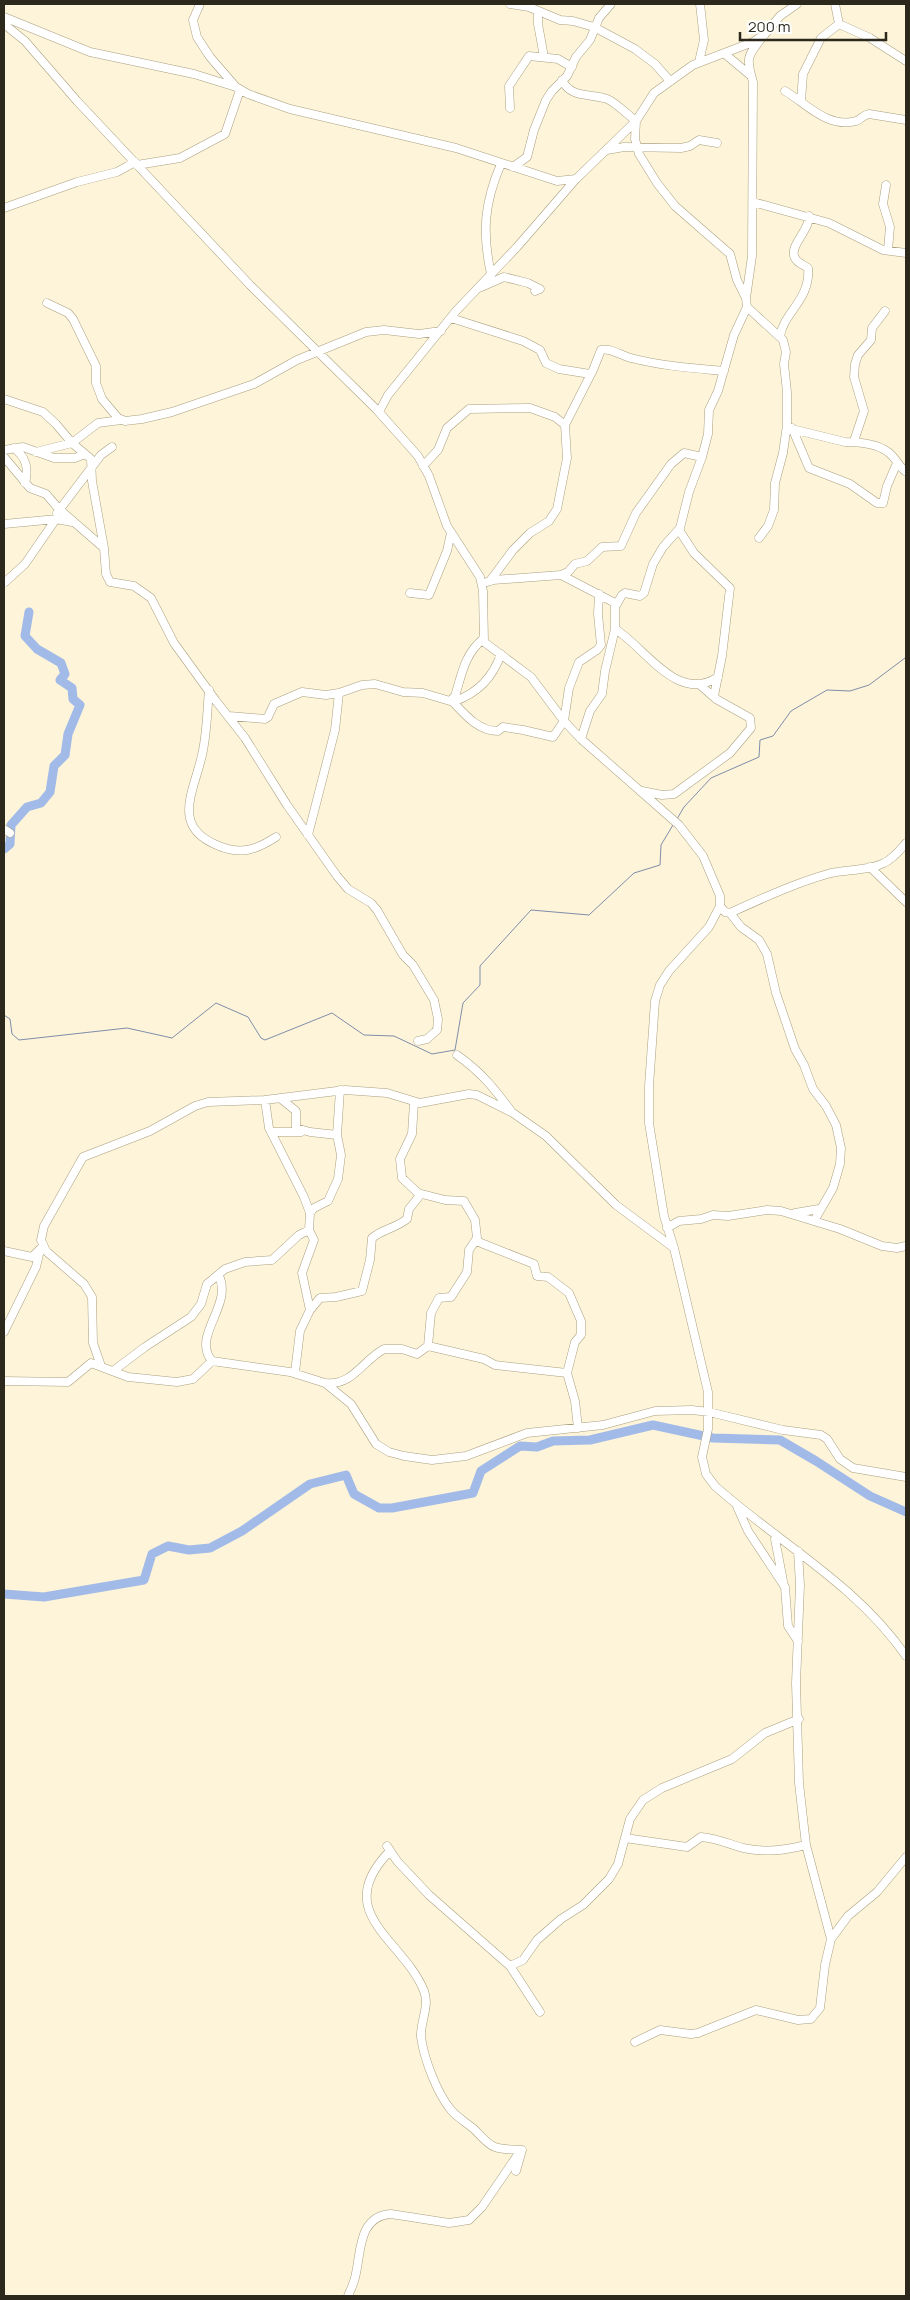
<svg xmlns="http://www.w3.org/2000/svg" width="910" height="2300" font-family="Manrope,sans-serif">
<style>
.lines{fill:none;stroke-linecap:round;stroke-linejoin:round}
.stream{stroke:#7f8eaa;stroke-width:1}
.river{stroke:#a2bae8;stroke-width:9}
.minor-casing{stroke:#aa9f7f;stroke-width:9}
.minor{stroke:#fff;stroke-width:8}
</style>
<rect width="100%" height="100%" fill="#fdf4d9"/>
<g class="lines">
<!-- stream -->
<path class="stream" d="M 677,819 L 684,807 L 711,778 L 759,757 L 760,740 L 773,736 L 791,711 L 827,690 L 850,691 L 869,685 L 905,658
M 4,1015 L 10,1019 L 12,1034 L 19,1040 L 127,1028 L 172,1038 L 216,1003 L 248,1017 L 261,1038 L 265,1040 L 332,1013 L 364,1035 L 394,1036 L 432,1054 L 455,1050 L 463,1003 L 480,985 L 480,966 L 531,910 L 589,915 L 634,873 L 660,865 L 661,845 L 673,825"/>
<!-- river -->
<path class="river" d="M 4,849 L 10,844 L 11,825 L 27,807 L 41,803 L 50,792 L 54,766 L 65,755 L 68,734 L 80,705 L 73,699 L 72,688 L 60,680 L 65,674 L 61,663 L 37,649 L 25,636 L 29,612
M 4,1594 L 44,1597 L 144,1580 L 152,1554 L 168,1546 L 189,1550 L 210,1548 L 242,1531 L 310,1484 L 346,1475 L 354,1494 L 379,1508 L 392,1508 L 473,1493 L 481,1471 L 520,1446 L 537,1447 L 553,1441 L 590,1440 L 653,1425 L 713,1438 L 780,1440 L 816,1461 L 870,1496 L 906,1512"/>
<!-- minor casing -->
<g class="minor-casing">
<path id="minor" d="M 200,4 L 193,20 L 197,37 L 210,57 L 236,87 L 248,94 L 290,109 L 456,148 L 557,181 L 576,179
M 510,4 L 529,7 L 560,20 L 573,21 L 594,27 L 635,49 L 655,64 L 670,81
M 835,4 L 839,24 L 870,38 L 906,61
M 538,11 L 538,24 L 544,57
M 4,17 L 90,52 L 194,74 L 236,87
M 4,24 L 25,41 L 77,101 L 250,285 L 377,410 L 418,456 L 429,476 L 447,526 L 480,577 L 483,591 L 484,642 L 531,677 L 564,721 L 581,739 L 679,825 L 703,856 L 720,896 L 720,906 L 709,927 L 669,971 L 660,985 L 655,1001 L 649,1086 L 649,1123 L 664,1216 L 674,1248 L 708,1392 L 708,1429 L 702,1457 L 706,1474 L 715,1486 C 779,1543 856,1584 906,1656
M 725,54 L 750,75
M 699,62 L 704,40 L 700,4
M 562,80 C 571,99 591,93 607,99 C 615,102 628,115 636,121 L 635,139 L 639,154 L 657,183 L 675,206 L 730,254 L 737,280 L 746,298
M 785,91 C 807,104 828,129 856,121 C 861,120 862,115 869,114 L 906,120
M 801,101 L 803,74 L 821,38 L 839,24
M 510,108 L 509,86 L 529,56 L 558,59 L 572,67
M 607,150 L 624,147 L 681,148 L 690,146 L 699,140 L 717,143
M 137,165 L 180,158 L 225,134 L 240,90
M 513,167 L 527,157 L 534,130 L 546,100 L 552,91 L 567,76 L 576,57 L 590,40 L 599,18 L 611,4
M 886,185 L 883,204 L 890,227 L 888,250
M 753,202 L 829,223 L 883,250 L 906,253
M 4,208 L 77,182 L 117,172 L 135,162
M 491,274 C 482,233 484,203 501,164
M 481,287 L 504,277 L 528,283 L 540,289 L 535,291
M 47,303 L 68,313 L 73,319 L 96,366 L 96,383 L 102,399 L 118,418 L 125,421 L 142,419 L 172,412 L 254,384 L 297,360 L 366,332 L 384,330 L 419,334 L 441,331
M 747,307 L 783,340 L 786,352 L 784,364 L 787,392 L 787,425 L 783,453 L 775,483 L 774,510 L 768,526 L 759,538
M 451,318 L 523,341 L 540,350 L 546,363 L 559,369 L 590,374
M 780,336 C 784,312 811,299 808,268 C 804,265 797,263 795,258 C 788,247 810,230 809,216
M 4,399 L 43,412 L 56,424 L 72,443 L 91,459 L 92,481 L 104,548
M 379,412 L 388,395 L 456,311 L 517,247 L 576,179 L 636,121 L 654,93 L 693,65 L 753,42 L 765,34 L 780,16 L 797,4
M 788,428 L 845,442 C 859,442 876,443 888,452 C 895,457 898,465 905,471
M 792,428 L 809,468 L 850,484 L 877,503 L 883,503 L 887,486 L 897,463
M 854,441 L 864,411 L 854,377 L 855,364 L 858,355 L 871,340 L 872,328 L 885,311
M 14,448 C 26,457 29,468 25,483
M 4,450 L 23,447 L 54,458 L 75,458 L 85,454
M 36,452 L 72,443 L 98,423 L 121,420
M 4,457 L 30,488 L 46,494 L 59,509 L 104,548 L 106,574 L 110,582 L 134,586 L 151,598 L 174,643 L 216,701 L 245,738 L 287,805 L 337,876 L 348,889 L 371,903 L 377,910 L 403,955 L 413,965 L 434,1000 L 438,1019 L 437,1030 L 427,1039 L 418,1041
M 423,466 L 438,450 L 447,428 L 469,409 L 530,408 L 555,417 L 565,425
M 57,513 L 101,455 L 112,447
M 4,524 L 57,519
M 561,575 L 617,604
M 490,581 L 513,550 L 530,533 L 549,521 L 557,509 L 567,458 L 565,425 L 593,370 L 601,350 C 609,347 622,356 631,358 C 662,366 692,368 724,371
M 487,582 L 493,580 L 561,575 L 568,572 L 575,564 L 587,561 L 602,547 L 621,546 L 636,513 L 671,464 L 684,453 L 702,457
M 4,583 L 25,564 L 56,519 L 72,522
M 410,593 L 429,595 L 447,551 L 451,533
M 615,629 C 646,648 677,704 718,677
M 699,684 L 715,698
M 209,690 C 207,712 207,734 202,755 C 194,792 170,827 219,846 C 241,855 256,850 276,837
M 455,696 L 454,703 C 466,716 479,731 498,731 L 503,727 L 523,730 L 553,737 L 564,721 L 569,688 L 579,662 L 597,650 L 601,645 L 598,614 L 599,594
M 455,701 C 478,693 493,677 501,654
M 229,716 L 265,719 L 268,717 L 274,704 L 302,692 L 326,695 L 339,693 L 362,685 L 375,684 L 403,692 L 423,693 L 450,701 L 455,696 C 462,674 464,655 483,639
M 581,739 L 590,711 L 602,694 L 605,671 L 615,629 L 615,607 L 622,595 L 625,593 L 640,596 L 644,593 L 653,564 L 663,547 L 680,528 L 689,492 L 702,457 L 708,434 L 709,410 L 718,391 L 734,335 L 747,307 L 746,298 L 752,256 L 753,82 C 745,55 748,56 765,34
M 642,791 L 662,795 L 674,794 L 730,753 L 751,728 L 750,718 L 716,699 L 714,696 L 722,656 L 730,588 L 694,553 L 679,530
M 4,829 L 10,833
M 308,835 L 335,730 L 339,693
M 870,867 L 906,902
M 720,906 L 725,912 L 730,913 L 741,927 L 759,940 L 767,954 L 776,993 L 795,1049 L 804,1065 L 813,1089 L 826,1106 L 836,1125 L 841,1148 L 840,1164 L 833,1188 L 814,1221
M 730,913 C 763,898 795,883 831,873 C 848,869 868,871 884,863 C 893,859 900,850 906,843
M 457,1055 C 481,1072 494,1088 511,1111
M 280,1098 L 296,1111 L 296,1128 L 310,1132 L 337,1135
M 265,1100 L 269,1128 L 304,1197 L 310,1213
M 414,1102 L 412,1134 L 400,1159 L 402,1178 L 418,1193 L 445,1200 L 464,1201 L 475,1220 L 477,1238 L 469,1250 L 467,1272 L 451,1297 L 439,1298 L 431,1313 L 428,1346
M 271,1132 L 301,1132
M 795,1213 L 819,1209
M 667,1228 L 679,1221 L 701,1219 L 713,1215 L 728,1216 L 767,1210 L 781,1211 L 840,1229 L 882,1246 L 897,1248 L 906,1246
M 476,1241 L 534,1264 L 537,1276 L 548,1277 L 569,1293 L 581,1321 L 581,1335 L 575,1342 L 567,1373 L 575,1401 L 578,1428
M 4,1251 L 32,1257 L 40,1249
M 310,1310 L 320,1298 L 336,1297 L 362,1291 L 370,1260 L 372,1238 C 383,1229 396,1228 407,1219 L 409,1209 L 421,1194
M 4,1332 L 36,1267 L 40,1250
M 212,1361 C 191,1336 233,1306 219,1276
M 101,1366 L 93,1343 L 92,1297 L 84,1284 L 46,1251 L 41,1240 L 44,1226 L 83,1157 L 150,1131 L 195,1106 L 208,1102 L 265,1100 L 345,1090 L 387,1093 L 420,1103 L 469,1094 L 477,1095 L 513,1113 L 546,1136 L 616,1205 L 674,1248
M 113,1371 L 145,1347 L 191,1317 L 201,1304 L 207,1284 L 225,1269 L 245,1262 L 272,1260 L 299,1235 L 309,1230 L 310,1213 L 314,1208 L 328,1201 L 338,1179 L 341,1155 L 337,1135 L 340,1090
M 295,1372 L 300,1331 L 310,1310 L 302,1273 L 314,1240 L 309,1230
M 4,1381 L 68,1382 L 91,1363 L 128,1377 L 177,1382 L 193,1379 L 212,1361 L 290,1372 L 325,1383 L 351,1404 L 376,1444 L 389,1452 L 404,1456 L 432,1460 L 466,1456 L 527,1433 L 603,1425 L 655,1411 L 692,1410 L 709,1412 L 783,1430 L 821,1435 L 827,1439 L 840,1459 L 853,1468 L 906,1477
M 325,1383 C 353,1386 362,1361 384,1349 L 402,1349 L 417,1354 L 428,1346 L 484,1359 L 495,1365 L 567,1373
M 736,1504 L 748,1531 L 785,1587 L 788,1626 L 798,1641
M 778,1537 L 775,1539 L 783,1581
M 798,1551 L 800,1585 L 796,1683 L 799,1783 L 806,1845 L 831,1939
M 625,1838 L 687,1847 L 701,1837 C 716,1838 729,1844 743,1848 C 765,1853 785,1850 806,1845
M 387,1846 L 397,1861 L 429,1895 L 510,1966 L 540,2012
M 389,1852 C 330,1913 404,1940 424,1991 C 430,2006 420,2022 421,2037 C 424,2059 437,2093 451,2110 C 458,2118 467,2123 475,2130 C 480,2135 488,2145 495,2147 C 503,2150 513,2149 522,2150 L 516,2171
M 510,1966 L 523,1960 L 537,1940 L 561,1919 L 583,1905 L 609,1879 L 618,1864 L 630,1819 L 643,1800 L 662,1788 L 732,1759 L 765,1733 L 799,1719
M 635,2042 L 660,2030 L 691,2034 L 698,2033 L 756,2010 L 798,2020 L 811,2019 L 820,2008 L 825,1965 L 831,1939 L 848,1916 L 877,1892 L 906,1857
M 348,2296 C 351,2289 355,2281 356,2273 C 361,2250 359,2216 391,2214 L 449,2223 L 469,2220 L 482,2207 L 519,2153"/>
</g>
<!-- minor -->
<use href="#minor" class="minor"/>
</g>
<!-- border -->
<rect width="910" height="2300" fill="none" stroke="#2c281b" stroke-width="10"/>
<!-- scale -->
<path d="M740 32v8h146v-8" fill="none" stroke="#2c281b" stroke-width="2.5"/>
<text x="748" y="32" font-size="15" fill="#2c281b" stroke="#ffffff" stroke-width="4" paint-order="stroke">200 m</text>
</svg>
